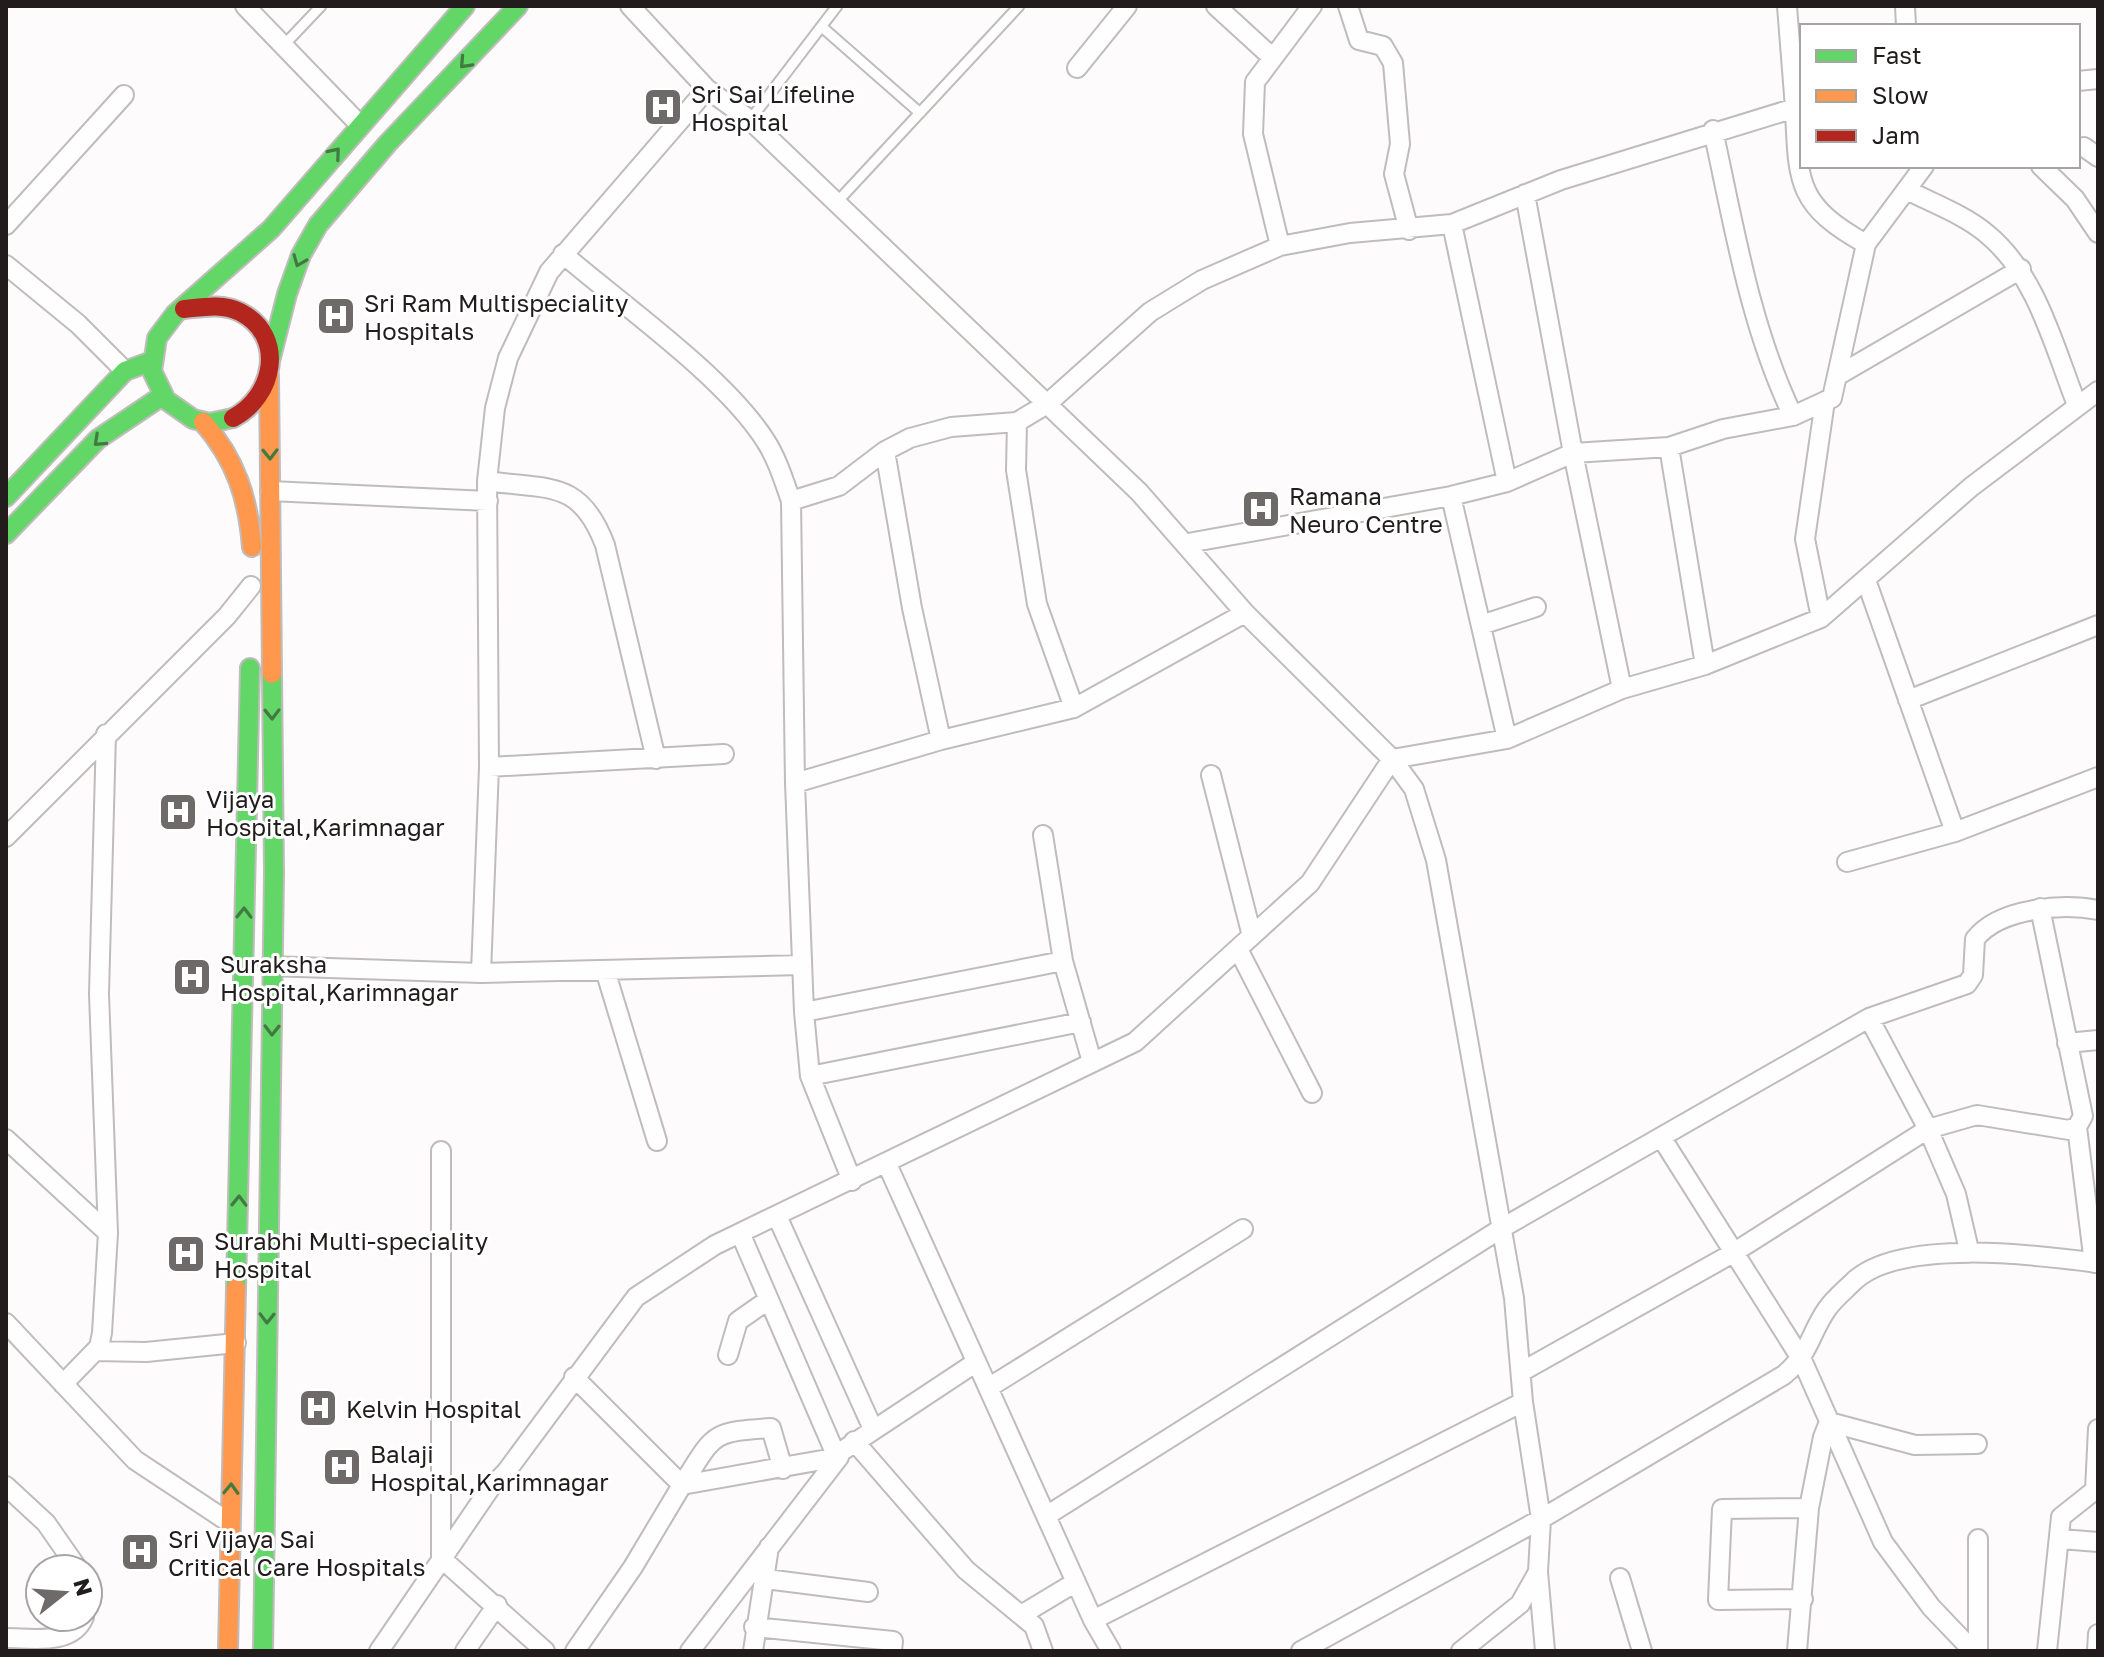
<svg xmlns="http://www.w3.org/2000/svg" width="2104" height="1657" font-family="'Golos Text',sans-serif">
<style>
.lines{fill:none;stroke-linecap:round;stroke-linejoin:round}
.lane-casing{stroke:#c0bcbc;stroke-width:13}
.street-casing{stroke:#c0bcbc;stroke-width:22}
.fast-casing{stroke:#c0bcbc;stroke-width:22}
.slow-casing{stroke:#c0bcbc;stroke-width:22}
.jam-casing{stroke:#c0bcbc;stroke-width:22}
.lane{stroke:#fffefe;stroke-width:9}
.street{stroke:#fffefe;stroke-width:18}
.fast{stroke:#63d668;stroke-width:18}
.slow{stroke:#ff974d;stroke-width:18}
.jam{stroke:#b3261e;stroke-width:18}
.oneway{stroke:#427942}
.labels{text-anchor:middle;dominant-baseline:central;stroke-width:6;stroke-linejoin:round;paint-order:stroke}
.poi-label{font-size:24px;fill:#221c1c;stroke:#fff;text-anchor:start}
</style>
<rect width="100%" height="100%" fill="#fdfbfb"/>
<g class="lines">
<!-- lane casing -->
<g class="lane-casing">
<path id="lane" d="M 822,27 L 920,113
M 284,45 L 321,6
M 750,120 L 837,6
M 837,202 L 1019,6"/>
</g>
<!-- street casing -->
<g class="street-casing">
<path id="street" d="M 245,6 L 359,124
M 630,6 L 707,89 L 750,120 L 1139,492 L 1245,613 L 1392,759 L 1414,789 L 1436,860 L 1514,1298 L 1523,1402 L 1541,1519 L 1538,1572 L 1545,1651
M 1216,6 L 1273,58
M 1348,6 L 1359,40 L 1383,46 L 1393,63 L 1400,144 L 1394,174 L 1409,230
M 1905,6 L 1906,26
M 1077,68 L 1127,6
M 2078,81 L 2098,79
M 1802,106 L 1795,108 C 1798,182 1796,205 1866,244
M 1713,130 C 1734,226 1750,327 1793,416
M 2084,147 L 2098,157
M 2041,166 L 2075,199 L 2098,233
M 1907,190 C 1932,203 1965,215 1987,234 C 2037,275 2054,347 2077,405
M 1525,194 L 1573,453 L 1622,689
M 1452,224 L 1507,482
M 6,225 L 124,95
M 1280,246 L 1253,134 L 1255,82 L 1312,6
M 563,254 C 622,305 724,376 765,440 C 777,458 784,481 791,501 L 795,783
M 6,265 L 78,324 L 125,371
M 1837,376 L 2021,269
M 1669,447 L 1705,665
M 885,451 L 912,608 L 941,740
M 487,481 C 549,490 580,479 605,545 L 656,759
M 270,491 L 488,501
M 791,501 L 839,486 L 885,451 L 910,438 L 951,427 L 1017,422
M 1188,543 L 1451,496 L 1507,482 L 1573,453 L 1669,447 L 1723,429 L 1793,416 L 1832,398 L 1866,244 L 1924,166
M 1866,580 L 1955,832
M 1821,618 L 1805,539 L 1825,401
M 1481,625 L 1536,607
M 1908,700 L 2098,625
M 1074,708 L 1037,604 L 1016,470 L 1017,422 L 1047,404 L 1150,312 L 1202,280 L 1280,246 L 1350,233 L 1452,224 L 1561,180 L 1795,108 L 1787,6
M 1507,739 L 1622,689 L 1705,665 L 1821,618 L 1971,487 L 2098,391
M 489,767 L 724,754
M 1211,775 L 1252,936
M 1043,835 L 1063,961 L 1092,1062
M 6,837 L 227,616 L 251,586
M 1847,862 L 1955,832 L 2098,777
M 1238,949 L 1312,1093
M 1063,961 L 804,1012 L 795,783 L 941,740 L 1074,708 L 1245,613
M 268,966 L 481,973 L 801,965
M 605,970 L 657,1141
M 481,973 L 489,767 L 487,481 L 495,408 L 508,358 L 549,272 L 707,89
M 804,1012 L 810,1076 L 852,1181
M 1869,1018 L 1967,984 L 1973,975 L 1975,939 C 1999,908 2063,903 2098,910
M 2067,1043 L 2098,1040
M 810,1076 L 1081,1022
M 2077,1127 L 2094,1263
M 1661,1137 L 1802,1360 L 1883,1542 L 1931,1607 L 1973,1651
M 6,1139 L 108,1233
M 441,1151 L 441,1558 L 545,1651
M 887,1164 L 1093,1620 L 1111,1651
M 777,1216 L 873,1429
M 741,1235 L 836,1455
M 1969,1250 L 1956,1194 L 1928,1129 L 1977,1115 L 2069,1130 L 2077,1127 L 2083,1116 L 2040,908
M 6,1323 L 135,1460 L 230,1523
M 95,1351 L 146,1352 L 236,1343
M 728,1355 L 738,1321 L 768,1300
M 574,1377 L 682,1485 C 715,1434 709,1432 771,1428 L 783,1469
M 63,1384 L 99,1347 L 102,1333 L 108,1233 L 99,994 L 106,734
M 988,1388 L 1243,1229
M 854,1441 L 966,1570 L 1034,1626 L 1043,1651
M 6,1486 L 46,1523 L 78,1569
M 1046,1516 L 1502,1228 L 1869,1018 L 1928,1129 L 1733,1253 L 1523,1371
M 2061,1539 L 2098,1542
M 1620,1578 L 1642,1651
M 766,1579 L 868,1592
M 1803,1599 L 1718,1600 L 1722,1509 L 1809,1508
M 1021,1615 L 1076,1582
M 1093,1620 L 1523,1402
M 754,1627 L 893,1641 L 892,1651
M 6,1638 C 32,1638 72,1646 84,1617
M 379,1651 L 491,1487 L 506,1472 L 636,1297 L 715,1245 L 1135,1042 L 1310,883 L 1392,759 L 1507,739 L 1451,496
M 465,1651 L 497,1605
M 575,1651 L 633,1567 L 682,1485 L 839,1457
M 690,1651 L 839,1457 L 836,1455 L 975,1363
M 753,1651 L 769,1547
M 1301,1651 L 1541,1519 L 1784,1375 C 1811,1352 1809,1335 1827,1309 C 1834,1299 1844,1291 1853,1282 C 1899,1237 2038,1255 2098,1263
M 1461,1651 L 1520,1604 L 1538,1572
M 1797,1651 L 1809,1508 L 1823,1437 L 1829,1422 L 1915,1445 L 1977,1444
M 1978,1651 L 1978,1539
M 2047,1651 L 2061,1517 L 2095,1490 L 2098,1429
M 2097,1651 L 2098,1634"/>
</g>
<!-- fast casing -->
<g class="fast-casing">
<path id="fast" d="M 271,357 L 287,294 L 301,255 L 318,225 L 388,143 L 518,6
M 233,418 L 209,423 L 193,419 L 166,400 L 152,371 L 157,338 L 175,314 L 271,229 L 465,6
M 6,497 L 125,371 L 152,361
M 6,534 L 98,439 L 162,396
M 236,1288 L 250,668
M 263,1651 L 274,873 L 272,674"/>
</g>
<!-- slow casing -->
<g class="slow-casing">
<path id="slow" d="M 269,376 L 272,674
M 203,422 C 236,460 248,498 252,547
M 228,1651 L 236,1288"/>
</g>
<!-- jam casing -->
<g class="jam-casing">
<path id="jam" d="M 184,309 C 203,307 222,303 240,312 C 287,336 274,397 233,418"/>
</g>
<!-- lane -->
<use href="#lane" class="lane"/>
<!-- street -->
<use href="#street" class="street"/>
<!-- fast -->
<use href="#fast" class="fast"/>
<!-- slow -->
<use href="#slow" class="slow"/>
<!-- jam -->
<use href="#jam" class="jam"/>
</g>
<!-- one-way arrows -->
<defs><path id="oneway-chevron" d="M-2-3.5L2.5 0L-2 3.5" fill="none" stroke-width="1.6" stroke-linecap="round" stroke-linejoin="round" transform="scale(2)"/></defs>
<g class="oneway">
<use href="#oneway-chevron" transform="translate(465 63) rotate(133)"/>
<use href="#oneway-chevron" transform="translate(335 153) rotate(-50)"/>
<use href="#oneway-chevron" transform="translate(299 261) rotate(112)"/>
<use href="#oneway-chevron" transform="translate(99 441) rotate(137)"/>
<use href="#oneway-chevron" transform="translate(270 454) rotate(89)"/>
<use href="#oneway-chevron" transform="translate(272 714) rotate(89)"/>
<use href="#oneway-chevron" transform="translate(244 913) rotate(-89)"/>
<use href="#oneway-chevron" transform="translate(272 1030) rotate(91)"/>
<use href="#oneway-chevron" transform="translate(239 1201) rotate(-89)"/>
<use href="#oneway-chevron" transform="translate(267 1318) rotate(91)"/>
<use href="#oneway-chevron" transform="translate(231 1489) rotate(-88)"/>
</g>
<!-- icons -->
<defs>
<g id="hospital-square" transform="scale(2)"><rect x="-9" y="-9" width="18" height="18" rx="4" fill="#6f6a6a" stroke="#fff"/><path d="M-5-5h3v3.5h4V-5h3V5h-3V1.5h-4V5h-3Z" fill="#fff"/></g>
</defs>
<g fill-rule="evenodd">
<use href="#hospital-square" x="663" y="107"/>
<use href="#hospital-square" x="336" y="316"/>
<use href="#hospital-square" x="1261" y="509"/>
<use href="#hospital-square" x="178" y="812"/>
<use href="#hospital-square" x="192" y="977"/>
<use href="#hospital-square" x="186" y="1254"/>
<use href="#hospital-square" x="318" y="1408"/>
<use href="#hospital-square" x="342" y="1467"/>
<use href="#hospital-square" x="140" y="1552"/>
</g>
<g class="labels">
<!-- poi labels -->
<g class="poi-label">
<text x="691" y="93">Sri Sai Lifeline<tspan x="691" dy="28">Hospital</tspan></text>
<text x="364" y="302">Sri Ram Multispeciality<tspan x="364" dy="28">Hospitals</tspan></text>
<text x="1289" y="495">Ramana<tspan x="1289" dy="28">Neuro Centre</tspan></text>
<text x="206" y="798">Vijaya<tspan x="206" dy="28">Hospital,Karimnagar</tspan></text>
<text x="220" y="963">Suraksha<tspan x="220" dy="28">Hospital,Karimnagar</tspan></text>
<text x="214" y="1240">Surabhi Multi-speciality<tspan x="214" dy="28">Hospital</tspan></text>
<text x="346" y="1408">Kelvin Hospital</text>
<text x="370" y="1453">Balaji<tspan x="370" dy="28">Hospital,Karimnagar</tspan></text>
<text x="168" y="1538">Sri Vijaya Sai<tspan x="168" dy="28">Critical Care Hospitals</tspan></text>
</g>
</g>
<!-- border -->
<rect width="2104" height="1657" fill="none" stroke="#221c1c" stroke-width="16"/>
<!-- legend -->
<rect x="1800" y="24" width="280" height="144" fill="#ffffff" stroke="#a7a4a4" stroke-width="2"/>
<rect x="1816" y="50" width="40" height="12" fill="#63d668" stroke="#a7a4a4" stroke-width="2"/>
<text x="1872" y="64" font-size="24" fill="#221c1c">Fast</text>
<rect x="1816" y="90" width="40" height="12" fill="#ff974d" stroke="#a7a4a4" stroke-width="2"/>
<text x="1872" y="104" font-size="24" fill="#221c1c">Slow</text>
<rect x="1816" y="130" width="40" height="12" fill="#b3261e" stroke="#a7a4a4" stroke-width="2"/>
<text x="1872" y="144" font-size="24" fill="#221c1c">Jam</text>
<!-- north arrow -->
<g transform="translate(64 1593) rotate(73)"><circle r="38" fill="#ffffff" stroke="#a7a4a4" stroke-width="2"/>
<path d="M0-6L14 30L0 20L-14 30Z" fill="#6f6a6a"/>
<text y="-12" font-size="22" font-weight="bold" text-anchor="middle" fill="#221c1c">N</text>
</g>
</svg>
